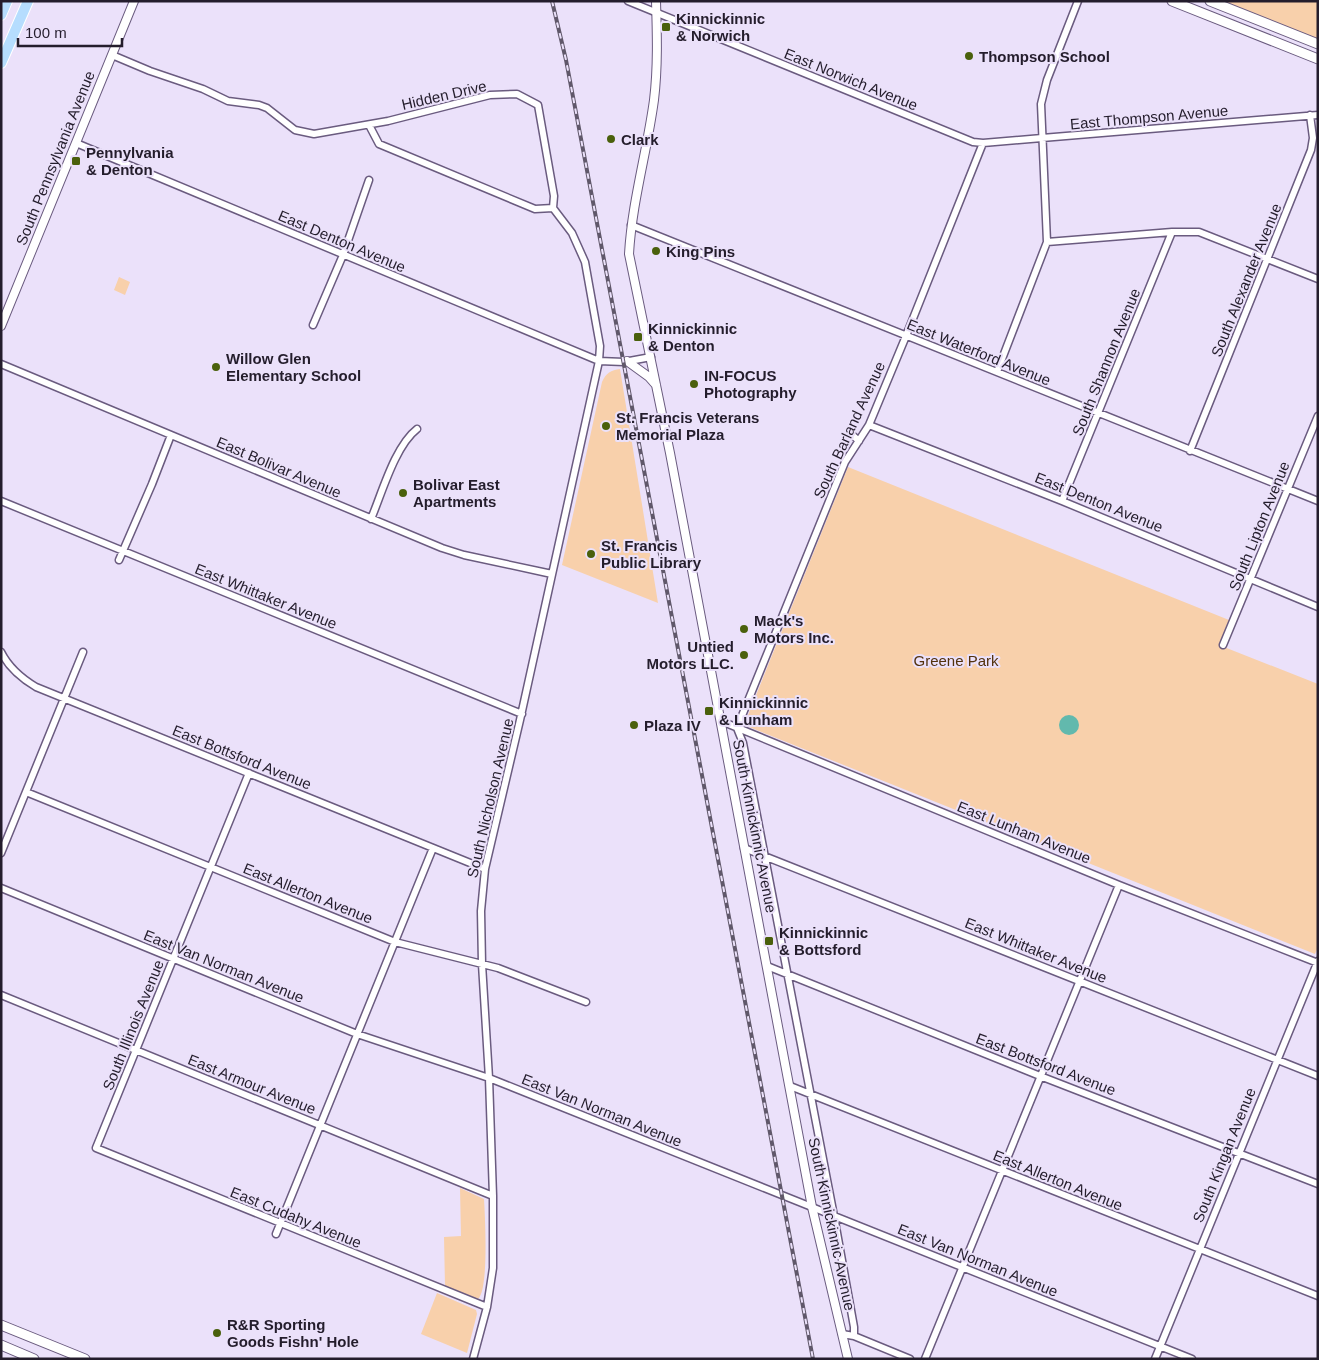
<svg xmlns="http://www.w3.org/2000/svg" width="1319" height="1360" font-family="Arial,sans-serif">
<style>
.green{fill:#f8d0ab}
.water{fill:#62b9ad}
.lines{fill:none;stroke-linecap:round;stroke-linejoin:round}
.minor-casing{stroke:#6a5b7f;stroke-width:9}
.tertiary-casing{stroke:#6a5b7f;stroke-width:10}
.secondary-casing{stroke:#6a5b7f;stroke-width:11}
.primary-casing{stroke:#fff;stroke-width:12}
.minor{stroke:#fff;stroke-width:6}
.tertiary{stroke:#fff;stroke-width:8}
.secondary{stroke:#fff;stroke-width:9}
.primary{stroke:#b6ddfe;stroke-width:10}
.rail-casing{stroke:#60586a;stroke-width:4}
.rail{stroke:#ebe1fa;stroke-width:2;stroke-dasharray:5.5;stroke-linecap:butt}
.poi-dot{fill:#4a600c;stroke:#ebe1fa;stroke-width:2}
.labels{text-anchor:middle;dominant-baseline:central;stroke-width:4;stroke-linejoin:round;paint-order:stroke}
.poi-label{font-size:15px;font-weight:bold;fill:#241d2c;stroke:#ebe1fa;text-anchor:start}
.street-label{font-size:15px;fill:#241d2c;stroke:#ebe1fa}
.park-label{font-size:15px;fill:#53320c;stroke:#ebe1fa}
</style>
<rect width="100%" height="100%" fill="#ebe1fa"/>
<!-- green -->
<path class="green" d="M 1223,1 L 1318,1 L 1318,40 L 1317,39 Z
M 119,277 L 130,282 L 125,295 L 114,290 Z
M 620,369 L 658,603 L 562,565 L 602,382 C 606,373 611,370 620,369 Z
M 848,467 L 1234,622 L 1224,647 L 1318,684 L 1318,947 L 1315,954 L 744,725 Z
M 460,1188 L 484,1199 C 485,1216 489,1290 478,1299 L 445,1286 L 444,1237 L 461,1236 Z
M 437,1293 L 476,1310 L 477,1314 L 467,1353 L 421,1334 Z"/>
<!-- water -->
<path class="water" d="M1059 725a10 10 0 1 1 20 0a10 10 0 1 1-20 0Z"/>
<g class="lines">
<!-- minor casing -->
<g class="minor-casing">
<path id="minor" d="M 628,1 L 973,142 L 983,143 L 1042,138 L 1318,115
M 112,55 L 150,71 L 203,89 L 228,101 L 259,105 L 267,108 L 295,130 L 314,134 L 388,121 L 490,95 L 517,94 L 538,105 L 554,196 L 553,208 L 572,233 L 585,262 L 600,346 L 599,361 L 520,720 L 485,869 L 481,911 L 482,964 L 489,1078 L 493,1196 L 493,1268 L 487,1307 L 473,1359
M 369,125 L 379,144 L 535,209 L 553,208
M 76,143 L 599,361 L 624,362 L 651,357
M 631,225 L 1318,501
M 1047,242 L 1172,232 L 1199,232 L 1318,279
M 313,325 L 343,255 L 369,180
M 1,364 L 442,548 L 464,555 L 552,574
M 997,372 L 1047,242 L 1041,104 L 1047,80 L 1078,1
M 869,425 L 1062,501 L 1318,607
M 850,433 L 859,441
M 1190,451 L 1311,150 L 1313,138 L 1310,115
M 1,501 L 522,714
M 1062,501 L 1172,232
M 371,519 C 382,493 395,446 417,429
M 119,560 L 152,484 L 171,435
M 1223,645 L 1318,416
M 1,652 C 9,668 21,678 36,687 L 485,869
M 721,721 L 1119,885 L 1318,963
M 249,773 L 96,1148 L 487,1307
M 26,792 L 395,942 L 498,968 L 586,1002
M 744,848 L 1318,1076
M 1,853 L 83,652
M 1,888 L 357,1034 L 489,1078 L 1192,1359
M 767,966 L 1040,1076 L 1318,1184
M 1,995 L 493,1196
M 790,1086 L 1318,1296
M 276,1234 L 433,848
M 842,1334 L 854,1336 L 910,1359
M 854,1336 L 854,1327 L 834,1216 L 743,743 L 737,728 L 845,462 L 869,425 L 906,336 L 983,143
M 925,1359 L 1119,885
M 1155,1359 L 1318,961"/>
</g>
<!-- tertiary casing -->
<g class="tertiary-casing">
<path id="tertiary" d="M 656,1 C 657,34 658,67 654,100 C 647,152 632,202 629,254 L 670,453 L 812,1207 L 848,1359
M 1,326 L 134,1
M 627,361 L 649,377 L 656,385"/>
</g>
<!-- secondary casing -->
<g class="secondary-casing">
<path id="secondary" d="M 1172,1 L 1318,59
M 1210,1 L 1318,44
M 1,1325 L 85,1359
M 1,1345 L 34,1359"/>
</g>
<!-- primary casing -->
<g class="primary-casing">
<path id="primary" d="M 1,15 L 7,1
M 1,63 L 28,1"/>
</g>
<!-- minor -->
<use href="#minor" class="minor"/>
<!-- tertiary -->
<use href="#tertiary" class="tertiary"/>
<!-- secondary -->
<use href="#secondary" class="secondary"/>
<!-- primary -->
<use href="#primary" class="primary"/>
<!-- rail casing -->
<g class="rail-casing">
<path id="rail" d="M 552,1 L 566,60 L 813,1359"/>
</g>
<!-- rail -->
<use href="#rail" class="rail"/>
</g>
<!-- markers -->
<g class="poi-dot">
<rect x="661" y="22" width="10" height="10" rx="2.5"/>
<circle cx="969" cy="56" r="5"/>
<circle cx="611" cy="139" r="5"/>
<rect x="71" y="156" width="10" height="10" rx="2.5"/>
<circle cx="656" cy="251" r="5"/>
<rect x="633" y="332" width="10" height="10" rx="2.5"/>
<circle cx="216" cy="367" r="5"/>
<circle cx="694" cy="384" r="5"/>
<circle cx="606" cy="426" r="5"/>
<circle cx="403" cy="493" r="5"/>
<circle cx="591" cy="554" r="5"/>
<circle cx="744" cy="629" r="5"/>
<circle cx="744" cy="655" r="5"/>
<rect x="704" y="706" width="10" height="10" rx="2.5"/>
<circle cx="634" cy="725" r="5"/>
<rect x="764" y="936" width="10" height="10" rx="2.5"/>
<circle cx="217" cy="1333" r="5"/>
</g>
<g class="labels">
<!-- poi labels -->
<g class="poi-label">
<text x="676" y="18">Kinnickinnic<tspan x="676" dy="17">&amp; Norwich</tspan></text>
<text x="979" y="56">Thompson School</text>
<text x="621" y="139">Clark</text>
<text x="86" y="152">Pennylvania<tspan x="86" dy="17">&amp; Denton</tspan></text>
<text x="666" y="251">King Pins</text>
<text x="648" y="328">Kinnickinnic<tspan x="648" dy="17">&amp; Denton</tspan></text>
<text x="226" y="358">Willow Glen<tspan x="226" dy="17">Elementary School</tspan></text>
<text x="704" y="375">IN-FOCUS<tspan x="704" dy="17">Photography</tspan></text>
<text x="616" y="417">St. Francis Veterans<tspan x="616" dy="17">Memorial Plaza</tspan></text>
<text x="413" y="484">Bolivar East<tspan x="413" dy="17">Apartments</tspan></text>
<text x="601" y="545">St. Francis<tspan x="601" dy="17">Public Library</tspan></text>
<text x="754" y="620">Mack's<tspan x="754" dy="17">Motors Inc.</tspan></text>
<text x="734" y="646" text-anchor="end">Untied<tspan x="734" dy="17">Motors LLC.</tspan></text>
<text x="719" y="702">Kinnickinnic<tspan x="719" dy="17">&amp; Lunham</tspan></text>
<text x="644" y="725">Plaza IV</text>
<text x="779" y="932">Kinnickinnic<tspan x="779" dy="17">&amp; Bottsford</tspan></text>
<text x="227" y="1324">R&amp;R Sporting<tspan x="227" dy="17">Goods Fishn' Hole</tspan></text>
</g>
<!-- street labels -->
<g class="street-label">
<text transform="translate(851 79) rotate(22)">East Norwich Avenue</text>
<text transform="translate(444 95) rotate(-13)">Hidden Drive</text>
<text transform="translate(1149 117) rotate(-5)">East Thompson Avenue</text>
<text transform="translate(55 158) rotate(-68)">South Pennsylvania Avenue</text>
<text transform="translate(342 241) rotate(23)">East Denton Avenue</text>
<text transform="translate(1246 280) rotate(-68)">South Alexander Avenue</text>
<text transform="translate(979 352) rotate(22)">East Waterford Avenue</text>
<text transform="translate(1106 362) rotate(-68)">South Shannon Avenue</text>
<text transform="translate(849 430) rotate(-65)">South Barland Avenue</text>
<text transform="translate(279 467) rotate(23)">East Bolivar Avenue</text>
<text transform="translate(1099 502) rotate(22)">East Denton Avenue</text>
<text transform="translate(1259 526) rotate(-68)">South Lipton Avenue</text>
<text transform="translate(266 596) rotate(22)">East Whittaker Avenue</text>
<text transform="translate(242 757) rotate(22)">East Bottsford Avenue</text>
<text transform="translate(490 798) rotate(-77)">South Nicholson Avenue</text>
<text transform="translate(755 826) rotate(79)">South Kinnickinnic Avenue</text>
<text transform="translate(1024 832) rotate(22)">East Lunham Avenue</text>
<text transform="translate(308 893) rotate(22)">East Allerton Avenue</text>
<text transform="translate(1036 950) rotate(22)">East Whittaker Avenue</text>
<text transform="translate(224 966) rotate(22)">East Van Norman Avenue</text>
<text transform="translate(133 1025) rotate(-68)">South Illinois Avenue</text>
<text transform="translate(1046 1064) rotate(21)">East Bottsford Avenue</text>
<text transform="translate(252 1084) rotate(22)">East Armour Avenue</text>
<text transform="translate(602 1110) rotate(22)">East Van Norman Avenue</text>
<text transform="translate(1224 1155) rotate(-68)">South Kingan Avenue</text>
<text transform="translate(1058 1180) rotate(22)">East Allerton Avenue</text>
<text transform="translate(296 1217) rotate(22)">East Cudahy Avenue</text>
<text transform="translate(832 1224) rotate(78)">South Kinnickinnic Avenue</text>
<text transform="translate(978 1260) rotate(22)">East Van Norman Avenue</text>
</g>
<!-- park labels -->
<g class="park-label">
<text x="956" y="660">Greene Park</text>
</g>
</g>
<!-- border -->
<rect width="1319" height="1360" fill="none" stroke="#241d2c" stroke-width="5"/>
<!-- scale -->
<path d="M18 38v8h104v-8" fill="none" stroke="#241d2c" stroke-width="2.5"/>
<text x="25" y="38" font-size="15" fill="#241d2c" stroke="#ebe1fa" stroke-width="4" paint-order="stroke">100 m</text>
</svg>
